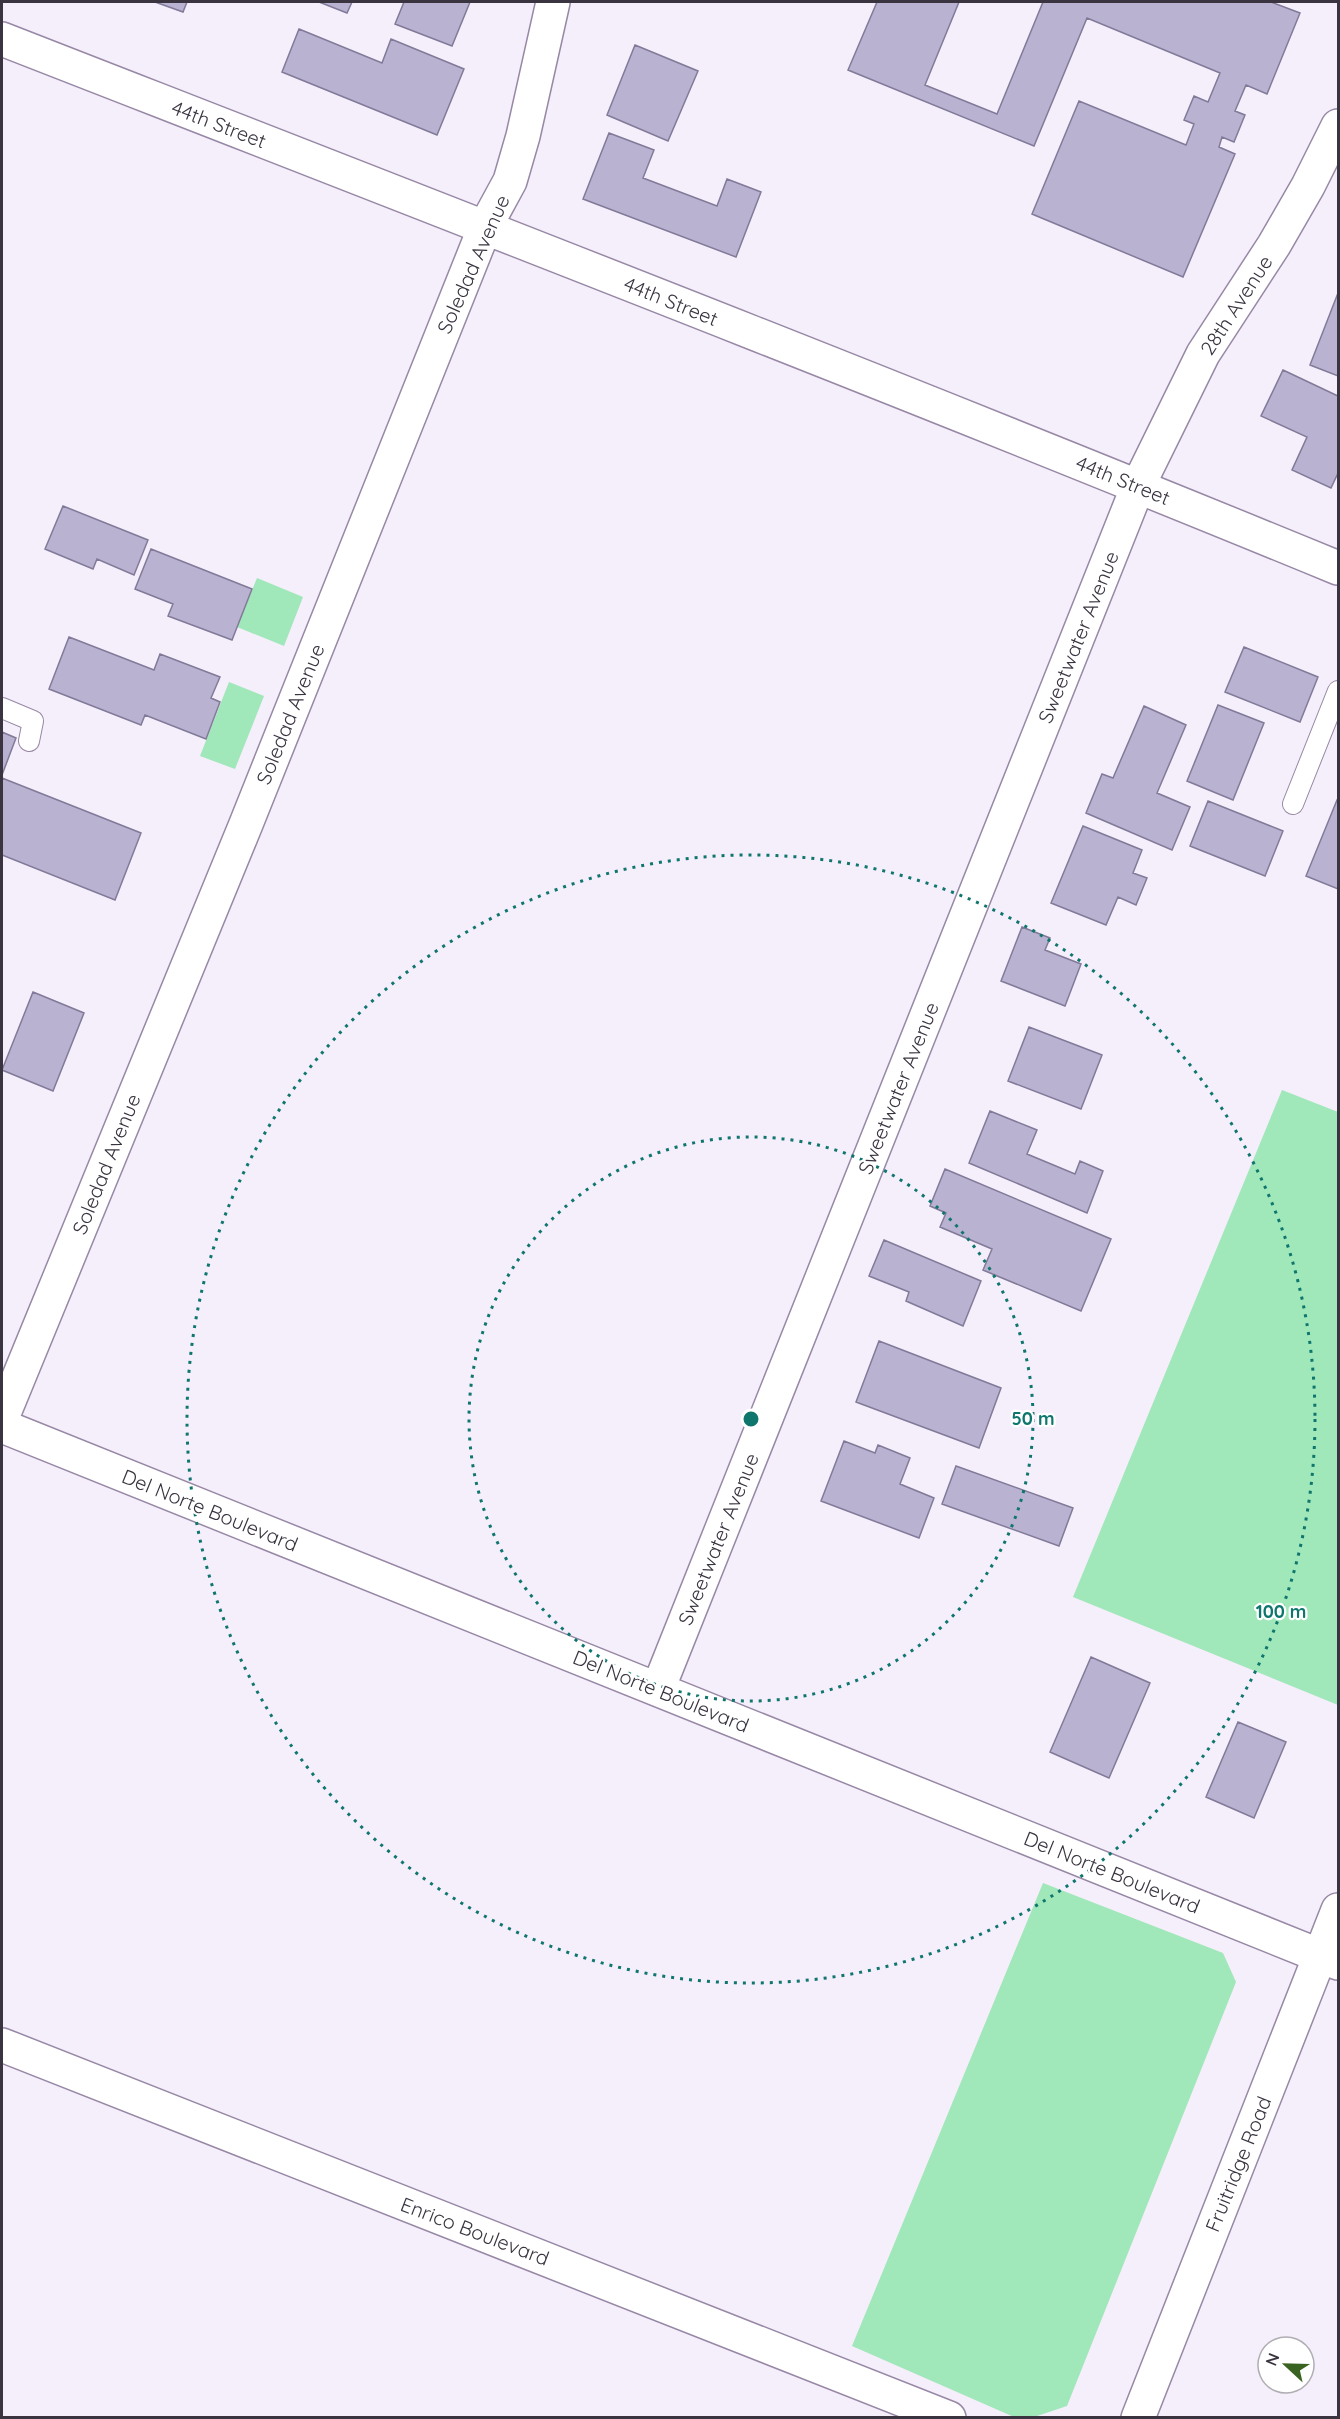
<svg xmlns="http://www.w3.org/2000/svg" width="1340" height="2419" font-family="Quicksand,sans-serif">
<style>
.green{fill:#a0e7b9}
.building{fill:#b9b2d1;stroke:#817a98;stroke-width:1.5}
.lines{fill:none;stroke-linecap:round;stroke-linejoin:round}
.service-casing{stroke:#9788a5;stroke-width:22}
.minor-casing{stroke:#9788a5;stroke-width:36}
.tertiary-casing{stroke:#9788a5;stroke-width:36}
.secondary-casing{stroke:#9788a5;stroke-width:36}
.service{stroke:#fff;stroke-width:20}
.minor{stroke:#fff;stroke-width:33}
.tertiary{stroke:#fff;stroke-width:33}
.secondary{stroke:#fff;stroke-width:33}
.ring{fill:none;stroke:#0f766e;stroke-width:3;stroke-dasharray:3 6}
.labels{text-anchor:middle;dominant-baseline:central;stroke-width:4.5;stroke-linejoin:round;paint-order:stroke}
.street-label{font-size:20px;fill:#3a3440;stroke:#fff}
.centre{fill:#0f766e;stroke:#fff;stroke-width:3}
.ring-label{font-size:18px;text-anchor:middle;font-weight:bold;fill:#0f766e;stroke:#fff;stroke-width:4.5;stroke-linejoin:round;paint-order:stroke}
</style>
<rect width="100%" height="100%" fill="#f5eefb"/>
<!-- green -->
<path class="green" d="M 257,578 L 303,597 L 284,646 L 237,627 Z
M 229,682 L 264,696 L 235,769 L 200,756 Z
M 1282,1090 L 1338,1112 L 1338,1705 L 1073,1597 Z
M 1043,1883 L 1223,1953 L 1236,1982 L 1067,2406 L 1034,2417 L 1014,2417 L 852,2346 Z"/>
<!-- building -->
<path class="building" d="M 155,2 L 187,2 L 183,12 Z
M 319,2 L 352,2 L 347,13 Z
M 404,2 L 470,2 L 452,46 L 395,24 Z
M 877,2 L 959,2 L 925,85 L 997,114 L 1043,2 L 1271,2 L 1300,13 L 1267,94 L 1246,85 L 1235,111 L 1245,115 L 1234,142 L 1222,137 L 1219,147 L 1235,154 L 1183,277 L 1032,214 L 1079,101 L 1186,145 L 1194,124 L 1184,120 L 1194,96 L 1208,102 L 1220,73 L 1087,18 L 1034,146 L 848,70 Z
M 299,29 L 382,63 L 391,39 L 464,69 L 437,135 L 282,72 Z
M 635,45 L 698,71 L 668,141 L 607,115 Z
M 609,133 L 654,150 L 643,178 L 717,206 L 727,179 L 761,192 L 736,257 L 583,199 Z
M 1338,293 L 1338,376 L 1310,365 Z
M 1283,370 L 1338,396 L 1338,473 L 1331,488 L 1292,470 L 1307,437 L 1261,416 Z
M 63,506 L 148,540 L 134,575 L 97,559 L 93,569 L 45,549 Z
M 151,549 L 252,589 L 232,640 L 168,616 L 173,604 L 135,589 Z
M 69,637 L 154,670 L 160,654 L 220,677 L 211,698 L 220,702 L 206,739 L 145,715 L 141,725 L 49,689 Z
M 1244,647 L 1318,677 L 1300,722 L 1225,692 Z
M 1218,705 L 1264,723 L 1233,800 L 1187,781 Z
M 1144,706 L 1186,725 L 1157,793 L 1190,807 L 1172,850 L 1086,813 L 1102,774 L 1113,778 Z
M 2,732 L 16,738 L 2,775 Z
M 2,778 L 141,833 L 115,900 L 2,855 Z
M 1337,800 L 1338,801 L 1338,889 L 1306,876 Z
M 1208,801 L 1283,831 L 1265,876 L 1190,846 Z
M 1083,826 L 1142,850 L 1133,873 L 1147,878 L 1136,905 L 1118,897 L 1106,925 L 1051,903 Z
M 1022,927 L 1050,938 L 1045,950 L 1081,964 L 1065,1006 L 1001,981 Z
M 33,992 L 84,1013 L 53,1091 L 2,1070 Z
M 1029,1027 L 1102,1055 L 1081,1109 L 1008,1081 Z
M 990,1111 L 1037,1130 L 1027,1154 L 1075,1174 L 1080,1161 L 1103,1171 L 1087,1213 L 969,1163 Z
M 945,1169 L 1111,1239 L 1081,1311 L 983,1270 L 992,1249 L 940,1227 L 946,1213 L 930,1206 Z
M 884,1240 L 981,1281 L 963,1326 L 906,1301 L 909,1292 L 869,1276 Z
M 879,1341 L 1001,1388 L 979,1448 L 856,1402 Z
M 844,1441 L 875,1453 L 878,1445 L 910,1458 L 900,1484 L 934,1498 L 919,1538 L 821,1501 Z
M 956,1466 L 1073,1508 L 1059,1546 L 942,1504 Z
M 1091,1657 L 1150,1683 L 1109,1778 L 1050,1752 Z
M 1238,1722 L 1286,1742 L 1254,1818 L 1206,1797 Z"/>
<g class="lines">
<!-- service casing -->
<g class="service-casing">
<path id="service" d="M 2,708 L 33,721 L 29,741
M 1293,804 L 1338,691"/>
</g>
<!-- minor casing -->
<g class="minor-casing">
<path id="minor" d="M 2,1418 L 246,824 L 485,227 L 510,181 L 523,136 L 553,2
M 2,1426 L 1338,1963
M 658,1689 L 1138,486 L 1203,354 L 1274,245 L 1308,186 L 1338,126
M 2,2045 L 949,2418"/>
</g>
<!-- tertiary casing -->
<g class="tertiary-casing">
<path id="tertiary" d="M 2,39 C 448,213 895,386 1338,568"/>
</g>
<!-- secondary casing -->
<g class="secondary-casing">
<path id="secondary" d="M 1138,2418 L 1338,1910"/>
</g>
<!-- service -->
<use href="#service" class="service"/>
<!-- minor -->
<use href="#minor" class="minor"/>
<!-- tertiary -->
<use href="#tertiary" class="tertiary"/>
<!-- secondary -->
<use href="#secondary" class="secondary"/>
</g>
<!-- distance rings -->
<g class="ring">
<circle cx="751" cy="1419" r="282"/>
<circle cx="751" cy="1419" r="564"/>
</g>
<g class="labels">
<!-- street labels -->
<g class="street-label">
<text transform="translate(219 124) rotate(21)">44th Street</text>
<text transform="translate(473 264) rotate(-66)">Soledad Avenue</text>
<text transform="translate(671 301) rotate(22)">44th Street</text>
<text transform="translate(1236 305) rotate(-57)">28th Avenue</text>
<text transform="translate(1123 480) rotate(22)">44th Street</text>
<text transform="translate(1078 637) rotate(-68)">Sweetwater Avenue</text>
<text transform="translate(290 714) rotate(-68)">Soledad Avenue</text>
<text transform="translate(898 1088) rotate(-68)">Sweetwater Avenue</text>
<text transform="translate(106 1164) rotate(-68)">Soledad Avenue</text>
<text transform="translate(210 1510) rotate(22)">Del Norte Boulevard</text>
<text transform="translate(718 1539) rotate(-68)">Sweetwater Avenue</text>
<text transform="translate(661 1691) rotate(22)">Del Norte Boulevard</text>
<text transform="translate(1112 1872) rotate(22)">Del Norte Boulevard</text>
<text transform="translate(1238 2164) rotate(-68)">Fruitridge Road</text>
<text transform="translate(475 2231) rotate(21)">Enrico Boulevard</text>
</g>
</g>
<circle cx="751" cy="1419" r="9" class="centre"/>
<g class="ring-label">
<text x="1033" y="1425">50 m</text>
<text x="1281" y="1618">100 m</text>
</g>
<!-- border -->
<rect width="1340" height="2419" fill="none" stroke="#3a3440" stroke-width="6"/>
<!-- north arrow -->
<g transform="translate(1286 2365) rotate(292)"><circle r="28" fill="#ffffff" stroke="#b0aeb3" stroke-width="1.5"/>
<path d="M0-4.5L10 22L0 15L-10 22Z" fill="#396320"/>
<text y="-9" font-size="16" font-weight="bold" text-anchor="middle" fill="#3a3440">N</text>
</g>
</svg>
